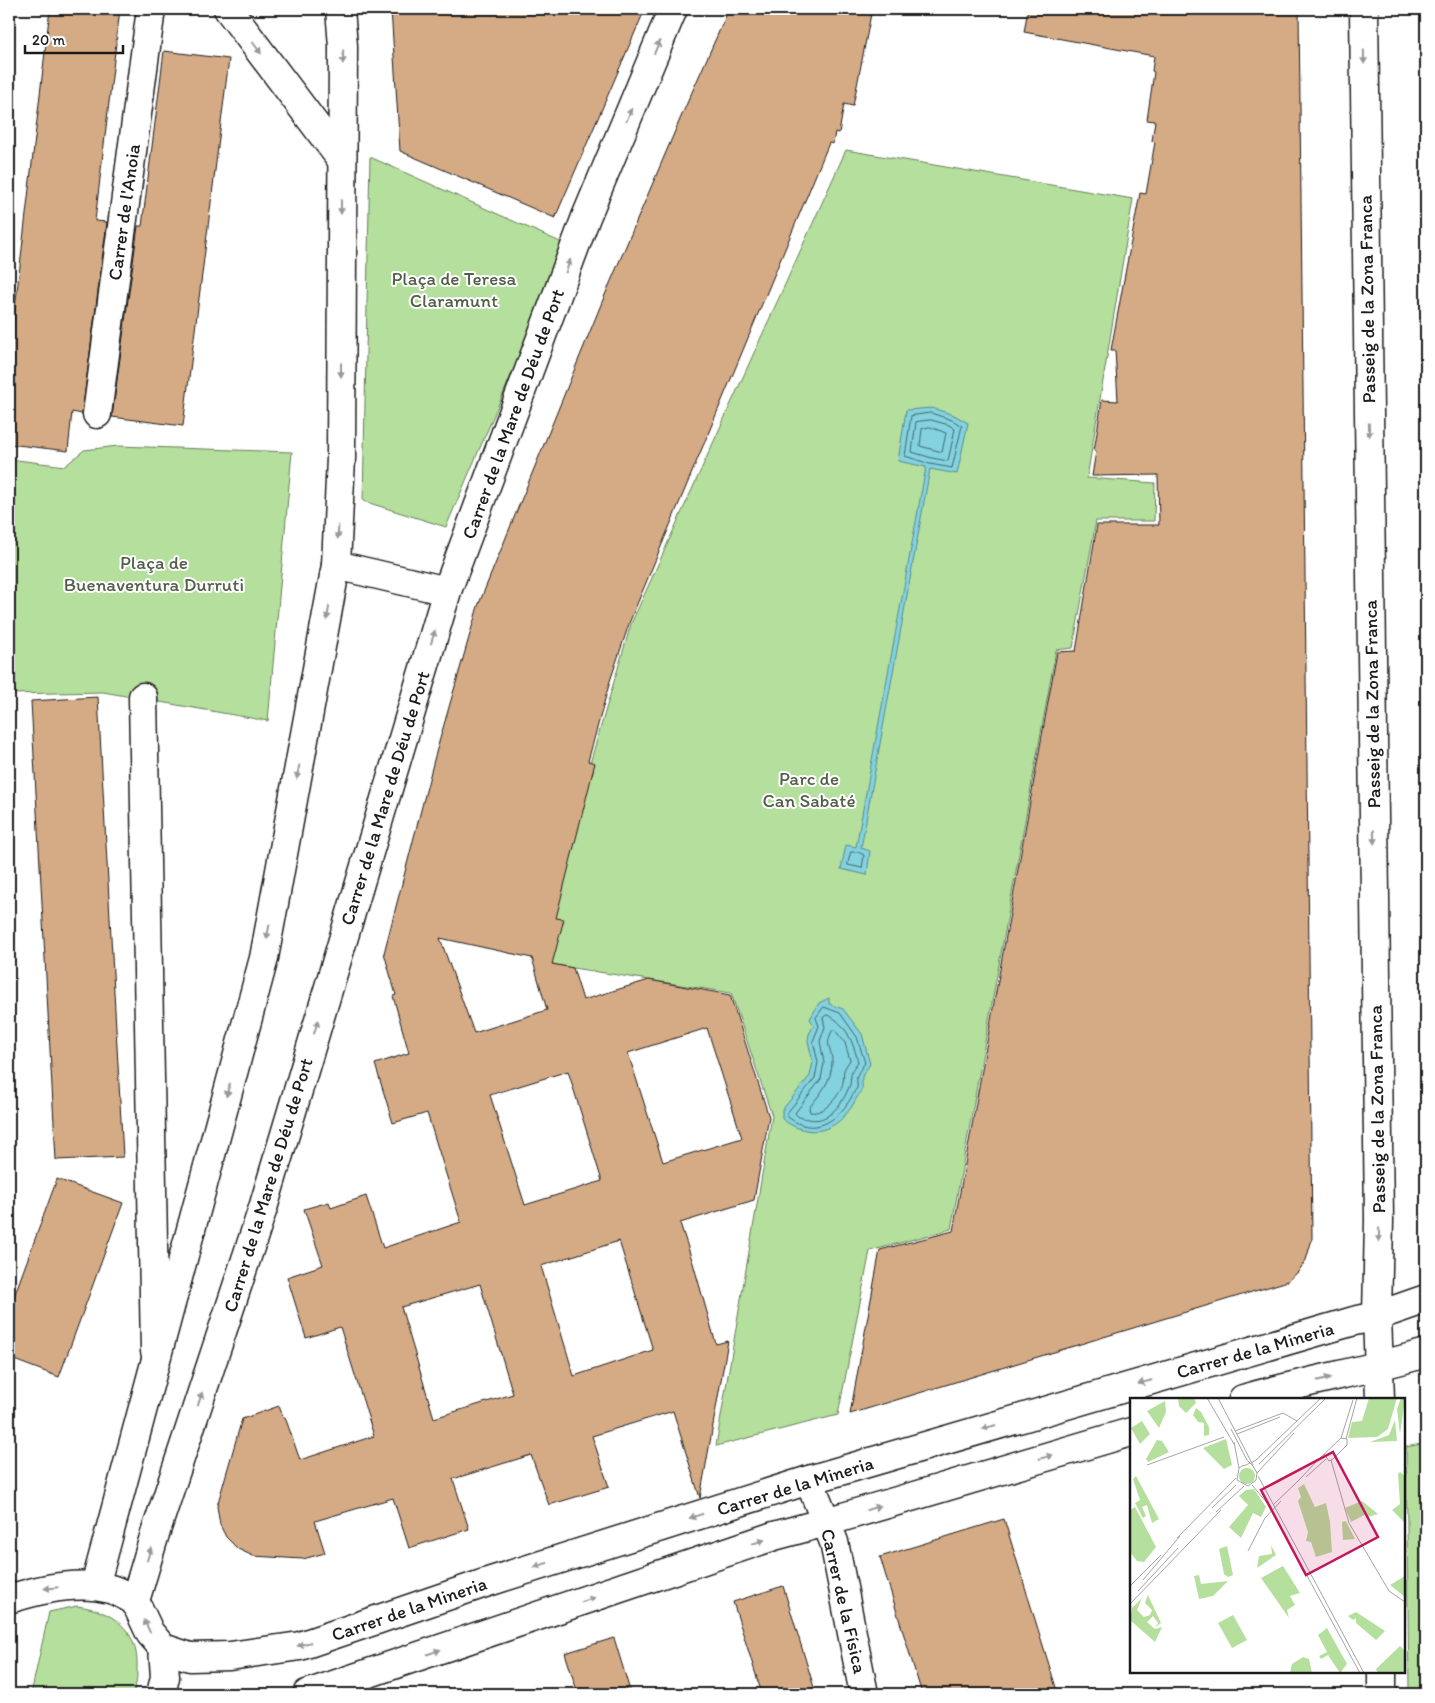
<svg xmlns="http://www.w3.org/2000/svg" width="1435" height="1703" font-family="Itim,sans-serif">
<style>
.green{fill:#b5df9c;stroke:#687e5c}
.water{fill:#82d2df;stroke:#598991}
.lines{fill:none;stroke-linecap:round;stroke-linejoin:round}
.shore{stroke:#45656a;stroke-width:1}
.building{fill:#d5ab86;stroke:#1c1c1c;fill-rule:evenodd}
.street-casing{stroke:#1c1c1c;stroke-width:31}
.secondary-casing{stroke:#1c1c1c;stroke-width:31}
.street{stroke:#fff;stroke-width:28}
.secondary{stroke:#fff;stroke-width:28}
.oneway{fill:#999}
.labels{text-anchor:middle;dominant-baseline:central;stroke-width:4;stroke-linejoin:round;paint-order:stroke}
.street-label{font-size:19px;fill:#1c1c1c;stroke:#fff}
.park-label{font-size:19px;fill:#526049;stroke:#fff}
.inset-road{fill:none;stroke:#a4a4a4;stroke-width:1}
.view{fill:#c2185b;fill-opacity:0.15;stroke:#c2185b;stroke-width:2.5}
.inset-edge{fill:none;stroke:#1c1c1c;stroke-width:2.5}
</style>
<rect width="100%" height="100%" fill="#fff"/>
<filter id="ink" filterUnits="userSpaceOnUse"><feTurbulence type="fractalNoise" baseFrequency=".02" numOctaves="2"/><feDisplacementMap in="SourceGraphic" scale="10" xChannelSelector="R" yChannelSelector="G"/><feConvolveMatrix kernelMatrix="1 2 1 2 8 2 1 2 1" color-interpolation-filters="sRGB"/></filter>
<g filter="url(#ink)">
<!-- green -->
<path class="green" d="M 846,150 L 1133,199 L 1087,478 L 1155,483 L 1154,521 L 1096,521 L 1073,648 L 1056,650 L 951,1229 L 870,1251 L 838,1415 L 716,1446 L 772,1116 L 731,993 L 573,968 L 532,960 L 631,624 Z
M 370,157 L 567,245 L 446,527 L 363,501 Z
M 118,446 L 292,452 L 268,721 L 103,692 L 9,694 L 9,459 L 65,466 L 84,450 Z
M 1426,1443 L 1426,1694 L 1409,1694 L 1406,1447 Z
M 77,1606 C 112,1610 139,1630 137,1668 C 137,1678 137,1686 132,1694 L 31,1694 L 49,1612 Z"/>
<!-- water -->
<path class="water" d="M 932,408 L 954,415 L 968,423 L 957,474 L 930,469 L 861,848 L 870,851 L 867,875 L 841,869 L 846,845 L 856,847 L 926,467 L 898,461 L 906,410 Z
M 829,998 L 829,1004 L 843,1009 L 862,1034 L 870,1064 C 868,1068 863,1073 862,1077 C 861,1081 863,1085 862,1089 C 860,1094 856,1098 854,1103 C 837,1132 810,1140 782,1119 L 782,1110 L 810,1076 L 813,1062 L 808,1041 L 809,1034 L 814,1025 L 810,1019 L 819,1003 Z"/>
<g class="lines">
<!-- shore -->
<path class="shore" d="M 931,413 L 952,420 L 962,426 L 952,468 L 930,464 L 905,456 L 911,416 Z
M 931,420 L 949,425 L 955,429 L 948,461 L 932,458 L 912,452 L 916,422 Z
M 930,427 L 946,433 L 942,452 L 920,446 L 922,429 Z
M 851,852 L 858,852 L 864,855 L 862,868 L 848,865 Z
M 824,1007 L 840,1013 L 857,1037 L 865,1063 C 862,1067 858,1072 857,1076 C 856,1080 858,1084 857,1088 C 855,1091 852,1095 851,1098 C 837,1122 813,1137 788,1117 L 787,1113 L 815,1078 L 818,1062 L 813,1041 L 819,1026 L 816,1018 Z
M 827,1015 C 845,1021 854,1044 858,1062 C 855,1066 851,1070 851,1076 C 850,1080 851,1084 849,1087 C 843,1103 828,1124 809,1119 C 803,1118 798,1118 795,1113 L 821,1079 L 824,1063 L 820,1041 L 825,1027 L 823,1018 Z
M 835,1030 L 845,1043 L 850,1060 C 848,1063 846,1066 844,1070 C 843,1074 844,1078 843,1082 C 841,1095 824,1115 810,1112 L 809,1108 C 820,1094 832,1081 832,1062 C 832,1046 824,1048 832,1031 Z"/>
</g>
<!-- building -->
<path class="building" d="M 50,9 L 120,9 L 95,221 L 107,222 L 82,414 L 72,412 L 68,451 L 9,444 L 9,360 Z
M 391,9 L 645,9 L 555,218 L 400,151 Z
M 729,9 L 872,9 L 853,106 L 844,104 L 839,133 L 835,132 L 833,144 L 829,143 L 743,350 L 630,621 L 610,681 L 588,761 L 595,763 L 556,918 L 564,919 L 552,964 L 573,968 L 583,1000 L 649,980 L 730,995 L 769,1117 L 754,1200 L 680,1223 L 693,1263 L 716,1344 L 728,1341 L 700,1498 L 673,1411 L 592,1436 L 609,1487 L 549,1505 L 531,1455 L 453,1479 L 469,1529 L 409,1548 L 393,1498 L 315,1521 L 325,1553 L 303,1559 L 253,1556 L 238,1549 L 226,1537 L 220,1525 L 217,1506 L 242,1419 L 279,1406 L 283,1417 L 285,1417 L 300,1460 L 374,1436 L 340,1327 L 306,1338 L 287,1277 L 323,1265 L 304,1209 L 329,1202 L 331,1208 L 366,1196 L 383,1248 L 461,1222 L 427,1113 L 393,1123 L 375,1064 L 409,1053 L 393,996 L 396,995 L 384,953 L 435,756 L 478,606 L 602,302 L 684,110 ZM 440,938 L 532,958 L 547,1010 L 474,1033 ZM 707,1028 L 742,1138 L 663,1162 L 628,1053 ZM 568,1071 L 602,1181 L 525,1205 L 490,1095 ZM 619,1241 L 653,1350 L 574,1376 L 541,1266 ZM 480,1284 L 513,1394 L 434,1418 L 401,1307 Z
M 1028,9 L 1299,9 L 1312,1239 L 1306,1260 L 1298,1272 L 1288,1281 L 850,1414 L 880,1250 L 953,1231 L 1057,652 L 1076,651 L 1097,525 L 1159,525 L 1158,475 L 1092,476 L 1096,451 L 1094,451 L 1102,400 L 1118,401 L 1115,350 L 1111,350 L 1140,193 L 1146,194 L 1155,142 L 1152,141 L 1155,121 L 1147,120 L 1154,72 L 1152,71 L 1154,56 L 1024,32 Z
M 164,51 L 229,59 L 183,426 L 112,417 L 138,226 L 142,226 Z
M 98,697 L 123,1157 L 56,1160 L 31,701 Z
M 57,1179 L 123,1203 L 59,1377 L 9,1358 L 9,1310 Z
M 1004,1519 L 1058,1694 L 922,1694 L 880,1557 Z
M 783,1586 L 816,1694 L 762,1694 L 733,1602 Z
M 614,1638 L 631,1694 L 578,1694 L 565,1653 Z"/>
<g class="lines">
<!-- street casing -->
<g class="street-casing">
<path id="street" d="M 228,9 L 341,159
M 97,414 L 151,9
M 336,565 L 447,591
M 143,697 L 155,1351
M 809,1480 L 834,1542 L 864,1694
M 135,1601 L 154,1537 L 263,1208 L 447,591 L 586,217 L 673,9"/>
</g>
<!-- secondary casing -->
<g class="secondary-casing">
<path id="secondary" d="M 1364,9 L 1379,1220 L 1377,1316 L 1380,1399
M 1243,1399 C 1304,1381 1366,1371 1426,1353
M 95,1586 L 264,958 L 336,565 L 341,458 L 343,46 L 340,9
M 9,1599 C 40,1589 78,1580 110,1589 C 119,1591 127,1597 135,1601 L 150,1633 L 163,1648 L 165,1677 L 161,1694
M 163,1648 L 190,1657 L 230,1656 L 300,1646 L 488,1582 L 809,1480 L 1354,1321 L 1377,1316 L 1426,1299
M 1382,1672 L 1382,1694
M 307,1694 L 774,1536 L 826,1522 L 1131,1432"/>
</g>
<!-- street -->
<use href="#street" class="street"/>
<!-- secondary -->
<use href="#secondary" class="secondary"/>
</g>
<!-- one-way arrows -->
<defs><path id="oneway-solid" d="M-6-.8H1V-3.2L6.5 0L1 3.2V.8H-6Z" transform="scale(1.25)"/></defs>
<g class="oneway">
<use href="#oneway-solid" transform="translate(657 47) rotate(-67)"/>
<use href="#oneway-solid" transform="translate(257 48) rotate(53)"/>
<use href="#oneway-solid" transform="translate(343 57) rotate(91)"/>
<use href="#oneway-solid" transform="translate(1364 57) rotate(89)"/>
<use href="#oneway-solid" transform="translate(629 115) rotate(-67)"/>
<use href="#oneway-solid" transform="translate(341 207) rotate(90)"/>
<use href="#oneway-solid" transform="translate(568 266) rotate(-70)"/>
<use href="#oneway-solid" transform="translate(341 370) rotate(90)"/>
<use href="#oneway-solid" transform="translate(1369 430) rotate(89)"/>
<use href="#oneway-solid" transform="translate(338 532) rotate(93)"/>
<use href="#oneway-solid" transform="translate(328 613) rotate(100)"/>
<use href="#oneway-solid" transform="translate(433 637) rotate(-73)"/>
<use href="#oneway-solid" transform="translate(298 772) rotate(101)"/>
<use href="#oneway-solid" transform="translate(1374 837) rotate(89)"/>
<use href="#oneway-solid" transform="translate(268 932) rotate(101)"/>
<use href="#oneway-solid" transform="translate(316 1027) rotate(-73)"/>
<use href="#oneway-solid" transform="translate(228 1090) rotate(105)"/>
<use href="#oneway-solid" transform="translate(1379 1235) rotate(91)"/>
<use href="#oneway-solid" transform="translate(1324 1379) rotate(-13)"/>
<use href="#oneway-solid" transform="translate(1145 1382) rotate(164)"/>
<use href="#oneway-solid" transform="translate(200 1399) rotate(-72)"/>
<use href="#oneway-solid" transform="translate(989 1427) rotate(164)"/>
<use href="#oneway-solid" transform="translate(1046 1457) rotate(-16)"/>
<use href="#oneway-solid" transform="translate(873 1508) rotate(-17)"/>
<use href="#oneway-solid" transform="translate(696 1516) rotate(162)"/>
<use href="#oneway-solid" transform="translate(758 1542) rotate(-18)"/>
<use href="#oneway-solid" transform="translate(149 1554) rotate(-73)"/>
<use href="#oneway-solid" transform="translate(541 1565) rotate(162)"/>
<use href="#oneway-solid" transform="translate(51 1588) rotate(174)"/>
<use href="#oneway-solid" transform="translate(588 1600) rotate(-19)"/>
<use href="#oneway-solid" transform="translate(147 1626) rotate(-115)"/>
<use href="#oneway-solid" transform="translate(304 1644) rotate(164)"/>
<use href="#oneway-solid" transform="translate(434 1652) rotate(-19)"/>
</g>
</g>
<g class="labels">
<!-- street labels -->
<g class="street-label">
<text transform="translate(124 212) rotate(-82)">Carrer de l'Anoia</text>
<text transform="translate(1367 299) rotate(-91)">Passeig de la Zona Franca</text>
<text transform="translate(513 414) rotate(-70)">Carrer de la Mare de Déu de Port</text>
<text transform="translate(1372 704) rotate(-91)">Passeig de la Zona Franca</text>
<text transform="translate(385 798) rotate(-73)">Carrer de la Mare de Déu de Port</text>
<text transform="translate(1377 1109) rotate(-91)">Passeig de la Zona Franca</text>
<text transform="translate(268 1185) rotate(-73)">Carrer de la Mare de Déu de Port</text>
<text transform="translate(1255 1350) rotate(-16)">Carrer de la Mineria</text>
<text transform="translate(795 1486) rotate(-17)">Carrer de la Mineria</text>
<text transform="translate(844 1601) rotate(77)">Carrer de la Física</text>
<text transform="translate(409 1609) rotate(-19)">Carrer de la Mineria</text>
</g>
<!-- park labels -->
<g class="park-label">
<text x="454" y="278">Plaça de Teresa<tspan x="454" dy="22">Claramunt</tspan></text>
<text x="154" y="562">Plaça de<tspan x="154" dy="22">Buenaventura Durruti</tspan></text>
<text x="809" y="778">Parc de<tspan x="809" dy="22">Can Sabaté</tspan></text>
</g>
</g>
<!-- overview -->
<g transform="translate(1130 1398)">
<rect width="275" height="275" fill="#fff"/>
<path d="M 48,0 L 64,0 L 66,5 L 56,15 L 49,8 ZM 239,0 L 267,0 L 258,31 L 247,39 L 218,40 L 222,24 L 232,23 ZM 271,0 L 275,1 L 270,36 L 267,11 ZM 35,3 L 36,14 L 29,30 L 17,13 ZM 66,10 L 71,14 L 79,29 L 79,37 L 74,38 L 74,25 L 68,24 L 63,17 ZM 265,22 L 267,43 L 240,44 L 259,37 ZM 12,23 L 20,36 L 10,46 L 1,30 ZM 96,41 L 102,67 L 94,71 L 73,50 ZM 27,42 L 32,43 L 39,54 L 18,64 L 16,61 ZM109 78a8 8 0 1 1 16 0a8 8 0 1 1-16 0ZM 270,74 L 275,78 L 275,125 L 262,112 L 270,106 L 268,76 ZM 6,78 L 29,121 L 22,125 L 17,107 L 12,109 L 16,118 L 13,120 L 5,105 L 10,102 L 3,81 ZM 174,86 L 185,109 L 196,105 L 200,124 L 202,154 L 186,159 L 181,144 L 176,143 L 178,134 L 168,103 L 171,99 L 168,90 ZM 124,91 L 136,109 L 131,119 L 123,115 L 111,140 L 99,129 L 118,107 L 109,98 L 116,92 ZM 232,103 L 248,116 L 238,119 L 236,116 L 221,124 L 215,110 ZM 5,109 L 26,149 L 14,164 L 7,163 L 0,154 L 0,112 ZM 216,123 L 225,141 L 213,142 L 212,124 ZM 141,147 L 146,157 L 127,170 L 129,158 L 142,156 ZM 97,148 L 103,177 L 98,179 L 94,176 L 89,151 ZM 153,168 L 170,195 L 160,198 L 165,207 L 157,212 L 159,220 L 131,180 ZM 69,177 L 71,186 L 98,183 L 83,198 L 69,201 L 64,178 ZM 275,178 L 275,199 L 260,187 ZM 18,197 L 31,225 L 25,229 L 28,225 L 23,218 L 17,224 L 25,231 L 32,229 L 25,244 L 0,222 L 2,210 L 12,200 L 7,212 L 14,219 L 20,217 L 22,212 L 15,205 ZM 226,214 L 255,233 L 246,242 L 226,225 L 226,220 L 223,222 L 218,218 ZM 103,217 L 117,242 L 102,250 L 88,225 ZM 197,230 L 217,266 L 210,275 L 198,257 L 191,261 L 189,258 L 197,254 L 188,237 ZM 270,248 L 275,253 L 275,275 L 248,275 L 246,271 ZM 173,259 L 179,261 L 182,275 L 160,275 L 162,266 Z" fill="#b5df9c"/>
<path class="inset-road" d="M 77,0 L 104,46M 88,0 L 123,67M 101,31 L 117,62 L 123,68 L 127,75 L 126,82 L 118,88 L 107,82 L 109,70 L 112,68 L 116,67 L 120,65 L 121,65 L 126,62 L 191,0M 105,33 L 153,15 L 167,23M 107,36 L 150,19M 211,40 L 223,2M 216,41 L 227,0M 104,44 L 109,70M 201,62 L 219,125 L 259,193 L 275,204M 129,66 L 196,0M 17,67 L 94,39M 127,75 L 164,35M 128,78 L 234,275M 176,79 L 196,61M 122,87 L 138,106 L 230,275M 143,107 L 168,83 L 187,63 L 211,40 L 217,41 L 217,47 L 203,61 L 199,63 L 194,56M 82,110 L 106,87M 86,114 L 114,88M 47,140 L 106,80M 118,153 L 135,120 L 151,103M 13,182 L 50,138M 0,188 L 31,157M 8,193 L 48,150M 0,206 L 91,112"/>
<path class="view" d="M 203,54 L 248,139 L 176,177 L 131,92 Z"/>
<rect width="275" height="275" class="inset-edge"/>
</g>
<!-- margin -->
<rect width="1435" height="1703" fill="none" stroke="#fff" stroke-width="30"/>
<rect x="15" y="15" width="1405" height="1673" fill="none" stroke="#1c1c1c" stroke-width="2" filter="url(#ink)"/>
<!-- scale -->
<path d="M25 45v8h98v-8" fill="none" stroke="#1c1c1c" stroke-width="2.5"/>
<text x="32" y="45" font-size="15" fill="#1c1c1c" stroke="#ffffff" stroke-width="4" paint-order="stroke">20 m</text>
</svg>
